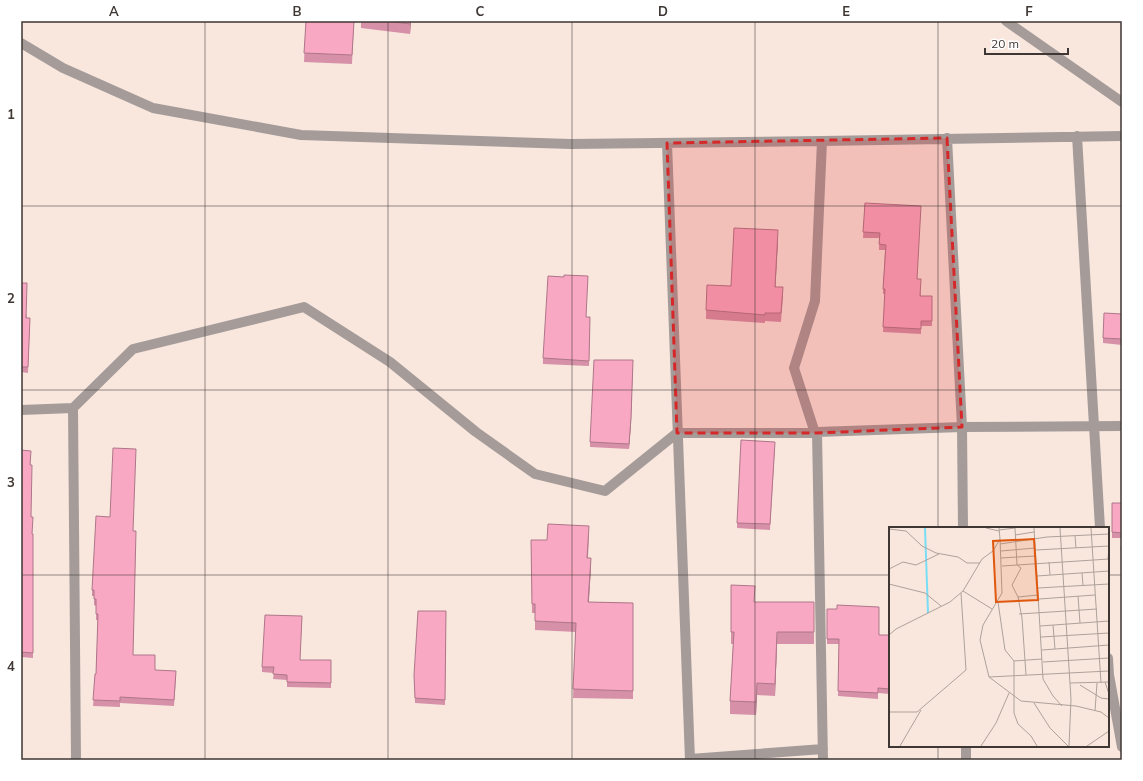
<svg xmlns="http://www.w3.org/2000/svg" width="1143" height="781" font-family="Mulish,sans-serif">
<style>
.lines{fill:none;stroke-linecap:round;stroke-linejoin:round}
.street{stroke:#a59c9a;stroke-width:10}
.wall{fill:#d690a8}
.shaded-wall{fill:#ae7688}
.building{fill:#f9a8c3;stroke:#ae7688}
.marked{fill:#d62828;fill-opacity:0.2;stroke:#d62828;stroke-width:3;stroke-dasharray:8 5;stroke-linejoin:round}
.grid{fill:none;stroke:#3e3733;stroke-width:1;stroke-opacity:0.55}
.inset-river{fill:none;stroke:#79ddf6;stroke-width:2}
.inset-road{fill:none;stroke:#aea19a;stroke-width:1}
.view{fill:#e0570e;fill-opacity:0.15;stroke:#e0570e;stroke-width:2}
.inset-edge{fill:none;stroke:#3e3733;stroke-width:2}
.neatline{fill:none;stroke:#3e3733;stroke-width:1.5}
.grid-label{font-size:13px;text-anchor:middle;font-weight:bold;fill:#3e3733}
</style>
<rect width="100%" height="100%" fill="#f9e7de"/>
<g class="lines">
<!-- street -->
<path class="street" d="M 1006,21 L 1122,102
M 21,43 L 63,68 L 153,108 L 301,135 L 571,144 L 822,141 L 1122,136
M 1077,136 L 1100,528
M 947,138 L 962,427 L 963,528
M 667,143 L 690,760
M 73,408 L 76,760
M 21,410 L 73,408 L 133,349 L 304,307 L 390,362 L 476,432 L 535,474 L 605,491 L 677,433 L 815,433 L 817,432 L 962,427 L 1122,426
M 817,432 L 823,760
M 815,433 L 794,368 L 815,301 L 822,141
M 1108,658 L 1109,675 L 1122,747
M 966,746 L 966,760
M 690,759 L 823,749"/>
</g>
<!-- wall -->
<path class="wall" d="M 306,21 L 354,21 L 352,64 L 304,62 Z
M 361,21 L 411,21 L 410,34 L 361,28 Z
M 865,203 L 917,279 L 921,296 L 932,296 L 932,326 L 921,326 L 921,334 L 883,332 L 885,294 L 883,294 L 883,289 L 885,250 L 879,250 L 879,238 L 863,238 Z
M 778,239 L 775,287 L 783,296 L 781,322 L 765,321 L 765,323 L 706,319 L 706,310 Z
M 21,283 L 27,318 L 30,318 L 28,373 L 21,372 Z
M 1122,314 L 1122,345 L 1103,343 L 1103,338 Z
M 586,317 L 590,317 L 589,366 L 543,364 L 543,358 Z
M 631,423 L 629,449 L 590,447 L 590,442 Z
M 775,447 L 770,530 L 737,528 L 737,523 Z
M 21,450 L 31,456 L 30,465 L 31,517 L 32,534 L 33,534 L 33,658 L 21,657 Z
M 1112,503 L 1122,503 L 1122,556 L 1121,556 L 1122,538 L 1112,538 Z
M 134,531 L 133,655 L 155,670 L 176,677 L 174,706 L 120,703 L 120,707 L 93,706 L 96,674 L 98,620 L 96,620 L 96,606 L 94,605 L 94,596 L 92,596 L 92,590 Z
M 589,535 L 588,558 L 591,567 L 589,602 L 633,603 L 633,699 L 573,698 L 576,632 L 535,630 L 535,613 L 532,613 L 531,540 L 547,540 Z
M 731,585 L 755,602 L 814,602 L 814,644 L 777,644 L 775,696 L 757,695 L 756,715 L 730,714 L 730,701 L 733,644 L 731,644 Z
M 827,609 L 879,635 L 890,635 L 890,694 L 878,693 L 878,699 L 838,696 L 839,644 L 827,644 Z
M 446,611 L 445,705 L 415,703 L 414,675 Z
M 300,660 L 331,660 L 331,688 L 287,687 L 287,680 L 273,679 L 274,673 L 262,672 L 262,667 Z"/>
<!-- shaded-wall -->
<path class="shaded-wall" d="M 410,21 L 411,21 L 410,34 Z
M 778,230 L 778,239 L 775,296 L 775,287 Z
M 633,360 L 631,423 L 629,449 L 629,444 Z
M 591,558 L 591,567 L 588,611 L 588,602 Z
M 777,632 L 777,644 L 775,696 L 775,684 Z
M 757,683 L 757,695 L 756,715 L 756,702 Z"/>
<!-- building -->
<path class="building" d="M 306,21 L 354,21 L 352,55 L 304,53 Z
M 387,21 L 410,21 L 410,24 Z
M 865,203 L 921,206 L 917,279 L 921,279 L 920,296 L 932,296 L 932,321 L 921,321 L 921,329 L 883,327 L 885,289 L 883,289 L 886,245 L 879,244 L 880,233 L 863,232 Z
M 734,228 L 778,230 L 775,287 L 783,287 L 781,313 L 765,313 L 765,315 L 706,310 L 707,285 L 731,286 Z
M 564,275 L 588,276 L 586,317 L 590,317 L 589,361 L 543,358 L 548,276 L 564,277 Z
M 21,283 L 27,283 L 26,318 L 30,318 L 28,367 L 21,367 Z
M 1104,313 L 1122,314 L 1122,339 L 1103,338 Z
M 594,360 L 633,360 L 631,418 L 629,444 L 590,442 Z
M 741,440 L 775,442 L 770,524 L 737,523 Z
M 113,448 L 136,449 L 133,531 L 136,531 L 133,655 L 155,655 L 155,670 L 176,671 L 174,700 L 120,697 L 120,701 L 93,700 L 95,674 L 96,674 L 98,614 L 96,614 L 96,599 L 94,599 L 94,590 L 92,590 L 96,516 L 110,517 Z
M 21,450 L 31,451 L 30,465 L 32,465 L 31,517 L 33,517 L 32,534 L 33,534 L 33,653 L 21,652 Z
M 1112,503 L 1122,503 L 1122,533 L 1112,532 Z
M 548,524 L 589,526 L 587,558 L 591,558 L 588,602 L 633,603 L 633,691 L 573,689 L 576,623 L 535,621 L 535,604 L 532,604 L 531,540 L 547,540 Z
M 1122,537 L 1122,551 L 1121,551 Z
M 731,585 L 755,586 L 754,602 L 814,602 L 814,632 L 777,632 L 775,684 L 757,683 L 756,702 L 730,701 L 734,632 L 731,632 Z
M 837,605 L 879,607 L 879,635 L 890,635 L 890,689 L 878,688 L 878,693 L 838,691 L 839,639 L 827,639 L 827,609 L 837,609 Z
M 418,611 L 446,611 L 445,700 L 415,698 L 414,675 Z
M 265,615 L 302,616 L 300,660 L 331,660 L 331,683 L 287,682 L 287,675 L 273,674 L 274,667 L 262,667 Z"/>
<!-- marked area -->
<path class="marked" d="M 947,138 L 962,427 L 815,433 L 677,433 L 667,143 Z"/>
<!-- grid -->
<path class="grid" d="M 205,21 L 205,760M 388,21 L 388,760M 572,21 L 572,760M 755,21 L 755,760M 938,21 L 938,528M 21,206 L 1122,206M 21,390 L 1122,390M 21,575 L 890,575M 1108,575 L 1122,575M 938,746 L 938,760"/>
<!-- overview -->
<g transform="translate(889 527)">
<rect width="220" height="220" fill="#f9e7de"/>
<path class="inset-river" d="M 36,1 L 39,86"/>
<path class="inset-road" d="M 97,1 L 110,4M 145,1 L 154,152 L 164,169 L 173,179M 171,1 L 182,172 L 180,219M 202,1 L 212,156M 0,2 L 17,4 L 33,19 L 47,26 L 69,30 L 78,36 L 91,36M 110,3 L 126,1 L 128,38 L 132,41 L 123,58 L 129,70 L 133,91 L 137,148M 126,8 L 145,5M 186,9 L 187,21M 111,12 L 113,66 L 94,98 L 91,113 L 100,150 L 132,174 L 187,179 L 212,185 L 220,191M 111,17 L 158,10 L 220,7M 147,23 L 220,19M 112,24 L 146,21M 128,30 L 147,29M 112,31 L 128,30M 219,32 L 220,20M 160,35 L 161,48M 113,39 L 220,32M 0,42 L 14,35 L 27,38 L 50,27M 193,46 L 194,58M 148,49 L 220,44M 0,57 L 36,66 L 52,79M 149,61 L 220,57M 74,64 L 103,82M 189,69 L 191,96M 129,70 L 149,68M 150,72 L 206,68M 109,75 L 116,123 L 125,134 L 125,186 L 129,197 L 142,209 L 148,219M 130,87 L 208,82M 164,98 L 166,122M 151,99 L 220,94M 0,108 L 7,102 L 61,75 L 74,64 L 93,32 L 104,24 L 111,12 L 110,1M 152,110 L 220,106M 153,123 L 220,118M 125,134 L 153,132M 154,135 L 220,131M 100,150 L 220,144M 216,155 L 220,167M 181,156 L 220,155M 191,158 L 212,171 L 220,172M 145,176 L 161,201 L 179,219M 206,184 L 208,156M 0,185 L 28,185 L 77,143 L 72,66M 11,219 L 32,183M 92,219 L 107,196 L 120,166M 198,219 L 220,204"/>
<path class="view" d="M 145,12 L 149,73 L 107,75 L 104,14 Z"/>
<rect width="220" height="220" class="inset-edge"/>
</g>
<!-- border -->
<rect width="1143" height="781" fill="none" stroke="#ffffff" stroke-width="44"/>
<!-- scale -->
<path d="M985 48v6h83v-6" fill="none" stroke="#3e3733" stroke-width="2"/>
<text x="991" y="48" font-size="12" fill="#3e3733" stroke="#ffffff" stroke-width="3" paint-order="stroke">20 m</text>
<rect x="22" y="22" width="1099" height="737" class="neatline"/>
<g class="grid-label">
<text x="114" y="16">A</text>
<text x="297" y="16">B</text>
<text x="480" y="16">C</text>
<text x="663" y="16">D</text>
<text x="846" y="16">E</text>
<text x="1029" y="16">F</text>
<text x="11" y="119">1</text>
<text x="11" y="303">2</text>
<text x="11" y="487">3</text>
<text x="11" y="671">4</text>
</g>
</svg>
